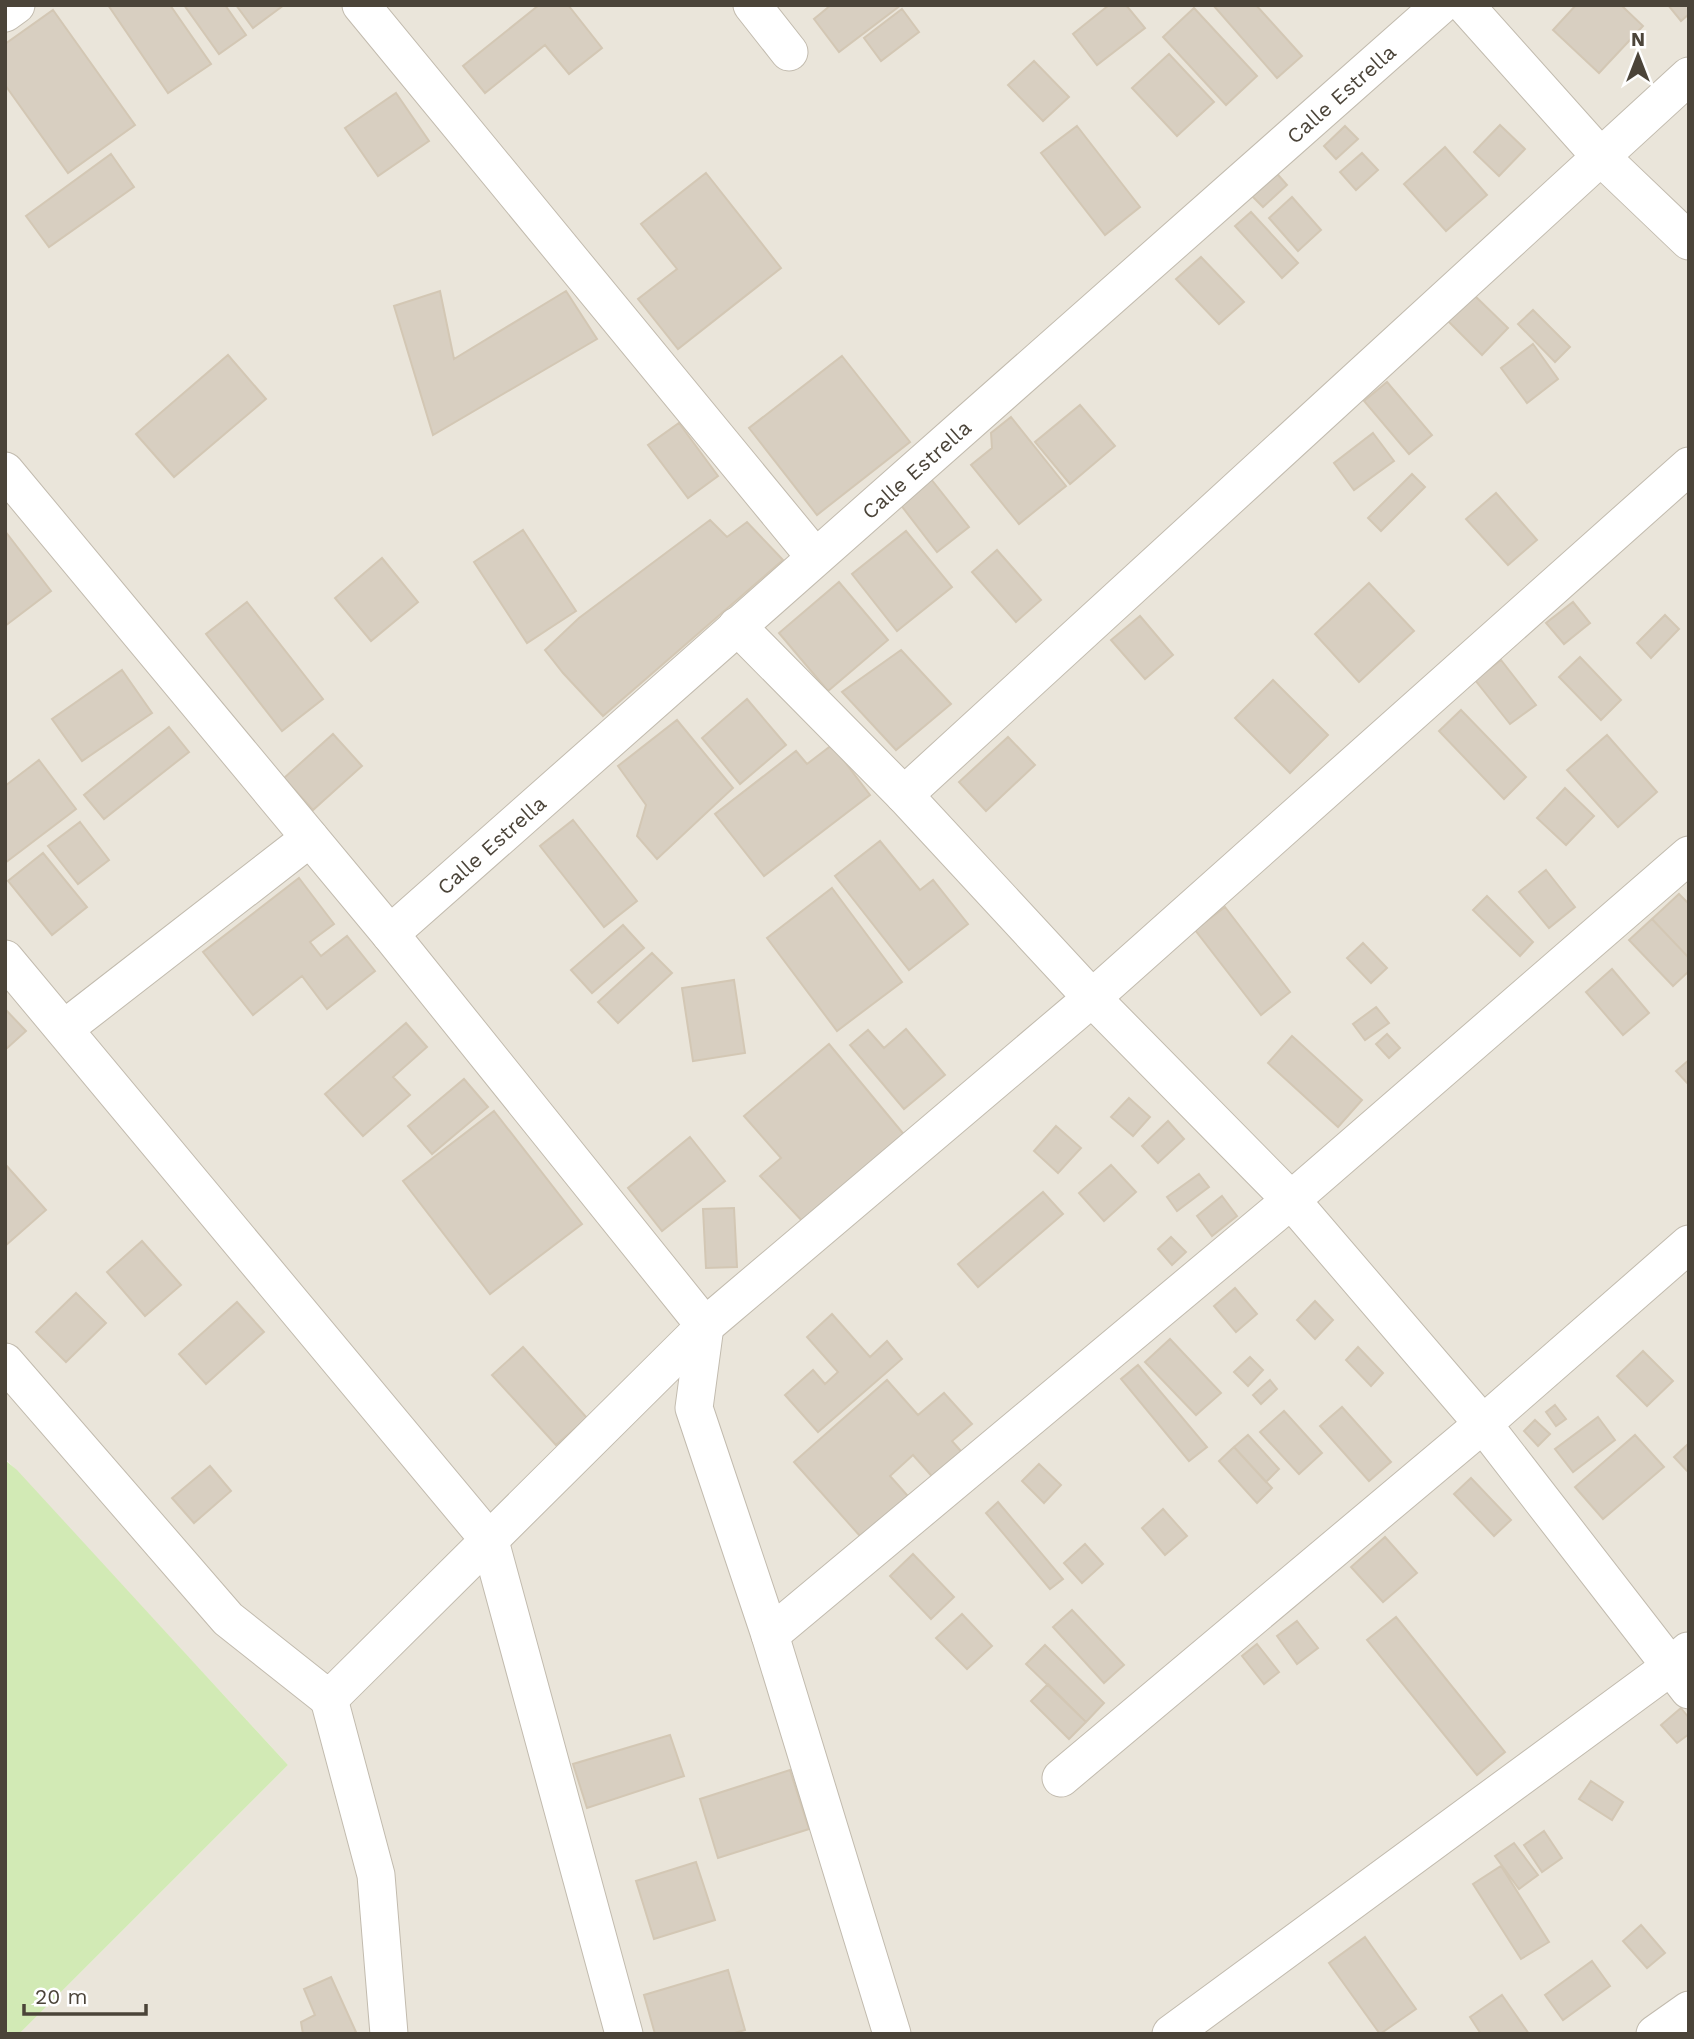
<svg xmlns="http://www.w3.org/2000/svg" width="1694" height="2039" font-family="'Work Sans',sans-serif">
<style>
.residential{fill:#eae5da}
.green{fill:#d2eab5}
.building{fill:#d8cfc1;stroke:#d3c7b4;stroke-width:2}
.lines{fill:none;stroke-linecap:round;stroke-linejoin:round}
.minor-casing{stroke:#c2bbae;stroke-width:39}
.minor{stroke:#fff;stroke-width:37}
.labels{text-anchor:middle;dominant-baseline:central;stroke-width:7;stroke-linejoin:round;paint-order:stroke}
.street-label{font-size:21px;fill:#4b4439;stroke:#fff}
</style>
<rect width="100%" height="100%" fill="#f6f3ec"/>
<!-- residential -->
<path class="residential" d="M 5,5 L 1689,5 L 1689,2034 L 19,2034 L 288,1765 L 5,1458 Z"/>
<!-- green -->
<path class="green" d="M 5,1460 L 17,1470 L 288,1765 L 19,2034 L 5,2034 Z"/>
<!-- building -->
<path class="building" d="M 108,5 L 170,5 L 211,64 L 168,93 Z
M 184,5 L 225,5 L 246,35 L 219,54 Z
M 236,5 L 284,5 L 253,28 Z
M 539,5 L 568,5 L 602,48 L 569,74 L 545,45 L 485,93 L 463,66 Z
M 831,5 L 901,5 L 839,52 L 814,19 Z
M 1109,5 L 1126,5 L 1145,28 L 1097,65 L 1073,34 Z
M 1213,5 L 1256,5 L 1302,56 L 1277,78 Z
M 1576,5 L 1621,5 L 1643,26 L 1599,73 L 1553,30 Z
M 1668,5 L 1689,5 L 1689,14 L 1681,21 Z
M 1194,8 L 1257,76 L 1226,105 L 1163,37 Z
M 902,9 L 919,32 L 881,61 L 864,38 Z
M 53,10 L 135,125 L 68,173 L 5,85 L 5,44 Z
M 1169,54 L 1214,102 L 1177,136 L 1132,88 Z
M 1034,61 L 1069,97 L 1043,121 L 1008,85 Z
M 396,93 L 429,141 L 378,176 L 345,128 Z
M 1500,125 L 1525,149 L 1499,176 L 1474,152 Z
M 1077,126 L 1140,207 L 1105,235 L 1041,153 Z
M 1345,126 L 1358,139 L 1336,159 L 1324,146 Z
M 1445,147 L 1487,195 L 1446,231 L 1404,184 Z
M 1362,153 L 1378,170 L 1356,190 L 1340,172 Z
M 111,154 L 134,187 L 49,247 L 26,216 Z
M 1272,168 L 1287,185 L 1263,207 L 1247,191 Z
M 706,173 L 781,268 L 678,349 L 638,299 L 677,269 L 641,224 Z
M 1292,197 L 1321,230 L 1298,251 L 1269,218 Z
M 1251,212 L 1298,263 L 1282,278 L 1235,226 Z
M 1201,257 L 1244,302 L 1219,324 L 1176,279 Z
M 440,291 L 454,359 L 566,291 L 597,339 L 433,435 L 394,306 Z
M 1474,295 L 1508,328 L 1482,355 L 1448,321 Z
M 1533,310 L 1570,347 L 1555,362 L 1518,324 Z
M 1533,344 L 1558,379 L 1527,403 L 1501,368 Z
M 228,355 L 266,399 L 174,477 L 136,434 Z
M 842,356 L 910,442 L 817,515 L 749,428 Z
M 1387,382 L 1432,435 L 1409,454 L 1364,401 Z
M 1080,405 L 1115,446 L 1070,484 L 1035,442 Z
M 1011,417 L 1066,486 L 1019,524 L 971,465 L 992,448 L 991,433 Z
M 679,423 L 718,476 L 688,498 L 648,445 Z
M 1373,433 L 1394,461 L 1354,490 L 1334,463 Z
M 1412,474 L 1425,487 L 1381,531 L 1368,518 Z
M 931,479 L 969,527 L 937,552 L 900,504 Z
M 1496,493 L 1537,540 L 1508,565 L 1466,519 Z
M 710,520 L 727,537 L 747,522 L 783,560 L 603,716 L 563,673 L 545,650 L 579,618 Z
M 523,530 L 576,611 L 527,643 L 474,562 Z
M 5,531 L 51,591 L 5,626 Z
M 906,531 L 952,587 L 897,631 L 852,574 Z
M 997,550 L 1041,600 L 1016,622 L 972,572 Z
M 382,558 L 418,602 L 371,641 L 335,598 Z
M 839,582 L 888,640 L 828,691 L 779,633 Z
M 1369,583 L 1414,631 L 1359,682 L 1315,634 Z
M 247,602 L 323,699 L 282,731 L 206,634 Z
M 1573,602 L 1590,623 L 1564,644 L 1546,623 Z
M 1665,615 L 1679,629 L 1651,658 L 1637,643 Z
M 1140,616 L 1173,655 L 1145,679 L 1111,640 Z
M 901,650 L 951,704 L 896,750 L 842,692 Z
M 1580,657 L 1621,700 L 1601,720 L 1559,677 Z
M 1501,660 L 1536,705 L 1510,724 L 1475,680 Z
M 122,670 L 152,713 L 82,761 L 52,719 Z
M 1273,680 L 1328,735 L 1290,773 L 1235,718 Z
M 747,699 L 786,745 L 740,784 L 702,738 Z
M 1461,710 L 1526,777 L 1504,799 L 1439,731 Z
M 677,720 L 733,788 L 657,859 L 637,836 L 646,805 L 618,766 Z
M 169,727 L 189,752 L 104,819 L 84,795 Z
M 333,734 L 362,766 L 313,810 L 284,778 Z
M 1607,735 L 1657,792 L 1618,827 L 1567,770 Z
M 1008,737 L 1035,765 L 986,811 L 959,782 Z
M 832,745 L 870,795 L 764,876 L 715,814 L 796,751 L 807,764 Z
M 39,760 L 76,809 L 5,863 L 5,786 Z
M 1565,788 L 1594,816 L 1566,845 L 1537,818 Z
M 573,820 L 637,901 L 604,927 L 540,846 Z
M 80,822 L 109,860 L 78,884 L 48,846 Z
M 880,841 L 920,890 L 933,880 L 968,924 L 909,970 L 835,876 Z
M 43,853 L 87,907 L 52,935 L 8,881 Z
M 1546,870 L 1575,907 L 1549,928 L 1519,892 Z
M 299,878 L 334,924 L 310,942 L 321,956 L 347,936 L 375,971 L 327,1009 L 302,976 L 253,1015 L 203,952 Z
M 832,888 L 902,982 L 837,1031 L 767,938 Z
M 1679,894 L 1689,904 L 1689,958 L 1652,919 Z
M 1487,896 L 1533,942 L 1520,956 L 1473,910 Z
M 1225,907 L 1290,992 L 1261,1015 L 1195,930 Z
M 1652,919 L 1689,958 L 1689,971 L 1673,986 L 1629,940 Z
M 623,925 L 644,948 L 592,993 L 571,970 Z
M 1363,943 L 1387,968 L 1371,983 L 1347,958 Z
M 652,953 L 672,973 L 618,1023 L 598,1002 Z
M 1612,969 L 1649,1013 L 1623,1035 L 1586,992 Z
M 734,980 L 745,1053 L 693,1061 L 682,988 Z
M 1376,1007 L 1389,1023 L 1365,1040 L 1353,1024 Z
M 5,1009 L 26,1031 L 5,1050 Z
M 406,1023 L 427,1047 L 393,1077 L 410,1095 L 363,1136 L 325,1094 Z
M 906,1029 L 945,1075 L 904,1109 L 850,1045 L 868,1030 L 884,1048 Z
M 1387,1034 L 1400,1048 L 1389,1058 L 1376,1044 Z
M 1292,1036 L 1362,1100 L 1338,1127 L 1268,1063 Z
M 829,1044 L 906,1137 L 805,1224 L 760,1176 L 781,1158 L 744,1116 Z
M 1689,1060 L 1689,1085 L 1676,1071 Z
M 464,1079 L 488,1107 L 432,1154 L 408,1126 Z
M 1129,1098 L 1150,1117 L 1133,1136 L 1111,1117 Z
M 494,1111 L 582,1224 L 490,1294 L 403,1181 Z
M 1168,1121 L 1184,1139 L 1158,1163 L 1142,1146 Z
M 1056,1126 L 1081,1148 L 1058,1173 L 1034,1151 Z
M 690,1137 L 725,1181 L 662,1231 L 628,1188 Z
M 5,1164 L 46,1210 L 5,1246 Z
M 1111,1165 L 1136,1192 L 1104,1221 L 1079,1193 Z
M 1199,1174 L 1209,1187 L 1177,1211 L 1167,1197 Z
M 1043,1192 L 1063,1214 L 978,1287 L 958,1264 Z
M 1222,1196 L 1237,1216 L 1212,1236 L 1197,1216 Z
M 734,1208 L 737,1267 L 706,1268 L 703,1209 Z
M 1171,1237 L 1186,1252 L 1172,1265 L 1158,1249 Z
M 142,1241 L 181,1285 L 145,1316 L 107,1272 Z
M 1235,1288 L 1257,1314 L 1236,1332 L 1214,1306 Z
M 76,1293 L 106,1323 L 66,1362 L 36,1332 Z
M 1315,1301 L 1333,1320 L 1315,1339 L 1297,1320 Z
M 237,1302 L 264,1332 L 206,1384 L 179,1354 Z
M 832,1314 L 870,1357 L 887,1341 L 902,1359 L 818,1432 L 785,1395 L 813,1370 L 825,1384 L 838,1372 L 807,1337 Z
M 1170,1339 L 1221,1393 L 1196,1415 L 1145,1362 Z
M 523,1347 L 587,1418 L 556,1445 L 492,1375 Z
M 1358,1347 L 1383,1373 L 1371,1386 L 1346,1360 Z
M 1643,1351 L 1673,1381 L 1647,1406 L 1617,1376 Z
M 1250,1357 L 1263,1370 L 1248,1386 L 1234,1372 Z
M 1138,1365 L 1207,1447 L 1189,1461 L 1121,1379 Z
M 887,1380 L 918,1415 L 944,1393 L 972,1424 L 952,1441 L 966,1457 L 937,1482 L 913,1455 L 890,1476 L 915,1504 L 868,1545 L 794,1462 Z
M 1270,1380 L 1277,1389 L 1261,1404 L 1253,1395 Z
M 1555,1405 L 1566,1419 L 1556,1426 L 1546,1412 Z
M 1342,1407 L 1391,1462 L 1369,1481 L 1320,1426 Z
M 1284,1411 L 1322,1453 L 1299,1474 L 1260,1432 Z
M 1598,1417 L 1615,1440 L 1573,1472 L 1555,1449 Z
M 1535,1420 L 1550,1434 L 1538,1446 L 1524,1431 Z
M 1248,1435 L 1279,1469 L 1266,1482 L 1234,1447 Z
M 1635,1435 L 1664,1467 L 1603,1519 L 1575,1487 Z
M 1689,1443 L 1689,1473 L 1674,1457 Z
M 1234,1447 L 1272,1488 L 1257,1503 L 1219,1461 Z
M 1039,1464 L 1061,1485 L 1044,1503 L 1022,1481 Z
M 210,1466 L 231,1491 L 194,1523 L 172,1498 Z
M 1471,1478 L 1511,1520 L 1494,1536 L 1454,1494 Z
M 998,1502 L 1063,1579 L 1050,1589 L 986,1513 Z
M 1163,1509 L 1187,1536 L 1165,1555 L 1142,1528 Z
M 1385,1537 L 1417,1573 L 1383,1602 L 1351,1567 Z
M 1085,1544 L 1103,1564 L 1082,1583 L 1064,1563 Z
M 913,1554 L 954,1597 L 931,1619 L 890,1576 Z
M 1072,1610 L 1124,1665 L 1104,1683 L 1053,1627 Z
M 962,1614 L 992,1646 L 967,1669 L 936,1638 Z
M 1396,1617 L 1505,1752 L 1477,1775 L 1367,1640 Z
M 1297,1621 L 1318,1648 L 1297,1664 L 1277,1636 Z
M 1257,1644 L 1279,1672 L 1264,1684 L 1242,1656 Z
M 1045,1645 L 1104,1703 L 1086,1722 L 1026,1664 Z
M 1048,1684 L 1086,1722 L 1069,1739 L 1031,1701 Z
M 1681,1708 L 1689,1718 L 1689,1734 L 1677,1743 L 1661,1725 Z
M 670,1735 L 684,1776 L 587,1808 L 573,1764 Z
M 790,1770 L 809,1829 L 718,1858 L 700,1799 Z
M 1591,1781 L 1623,1802 L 1612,1820 L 1579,1799 Z
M 1544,1831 L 1562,1858 L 1542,1872 L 1524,1845 Z
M 1514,1843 L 1538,1875 L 1519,1889 L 1495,1856 Z
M 696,1862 L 715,1920 L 654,1939 L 636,1881 Z
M 1501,1866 L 1549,1942 L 1521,1959 L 1473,1884 Z
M 1641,1925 L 1665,1953 L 1647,1968 L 1623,1941 Z
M 1365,1937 L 1416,2009 L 1380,2034 L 1329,1963 Z
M 1592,1961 L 1610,1986 L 1563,2020 L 1545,1995 Z
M 728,1970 L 745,2030 L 731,2034 L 655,2034 L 644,1995 Z
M 331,1977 L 356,2032 L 352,2034 L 303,2034 L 301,2022 L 315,2015 L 304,1989 Z
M 1502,1995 L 1529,2034 L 1481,2034 L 1470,2017 Z"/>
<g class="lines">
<!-- minor casing -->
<g class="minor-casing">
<g id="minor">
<path d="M 361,5 L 815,557"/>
<path d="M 752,5 L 789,52"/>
<path d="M 1465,5 L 1600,156 L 1689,241"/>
<path d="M 5,13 L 16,5"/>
<path d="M 5,471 L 390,934 L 705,1326 L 694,1408 L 770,1635 L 892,2034"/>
<path d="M 737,626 L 904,795 L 1092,998 L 1291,1200 L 1483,1424 L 1689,1690"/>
<path d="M 904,795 L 1689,76"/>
<path id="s1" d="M 390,934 L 1441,5"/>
<path d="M 5,959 L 490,1541 L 624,2034"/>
<path d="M 64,1029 L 310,838"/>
<path d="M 5,1362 L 228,1619 L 329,1699 L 705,1326 L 1092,998 L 1689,466"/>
<path d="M 770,1635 L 1291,1200 L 1689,855"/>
<path d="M 329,1699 L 376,1875 L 389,2034"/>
<path d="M 1061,1778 L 1483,1424 L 1689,1244"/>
<path d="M 1171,2034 L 1670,1667 L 1688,1651"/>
<path d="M 1655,2034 L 1689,2010"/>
</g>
</g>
<!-- minor -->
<use href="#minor" class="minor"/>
</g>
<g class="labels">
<!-- street labels -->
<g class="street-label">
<text stroke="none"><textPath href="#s1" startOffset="1269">Calle Estrella</textPath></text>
<text stroke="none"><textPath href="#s1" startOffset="702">Calle Estrella</textPath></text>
<text stroke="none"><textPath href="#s1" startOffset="135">Calle Estrella</textPath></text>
</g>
</g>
<!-- border -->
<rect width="1694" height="2039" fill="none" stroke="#4b4439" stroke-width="14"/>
<!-- north arrow -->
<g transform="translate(1638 56)" stroke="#ffffff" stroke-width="5" paint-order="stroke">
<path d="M0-5L12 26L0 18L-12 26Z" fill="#4b4439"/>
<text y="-10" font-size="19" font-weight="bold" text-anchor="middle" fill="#4b4439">N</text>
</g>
<!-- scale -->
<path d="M24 2004v10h122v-10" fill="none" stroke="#4b4439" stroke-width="3.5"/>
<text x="35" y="2004" font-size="21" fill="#4b4439" stroke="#ffffff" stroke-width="5" paint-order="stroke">20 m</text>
</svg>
